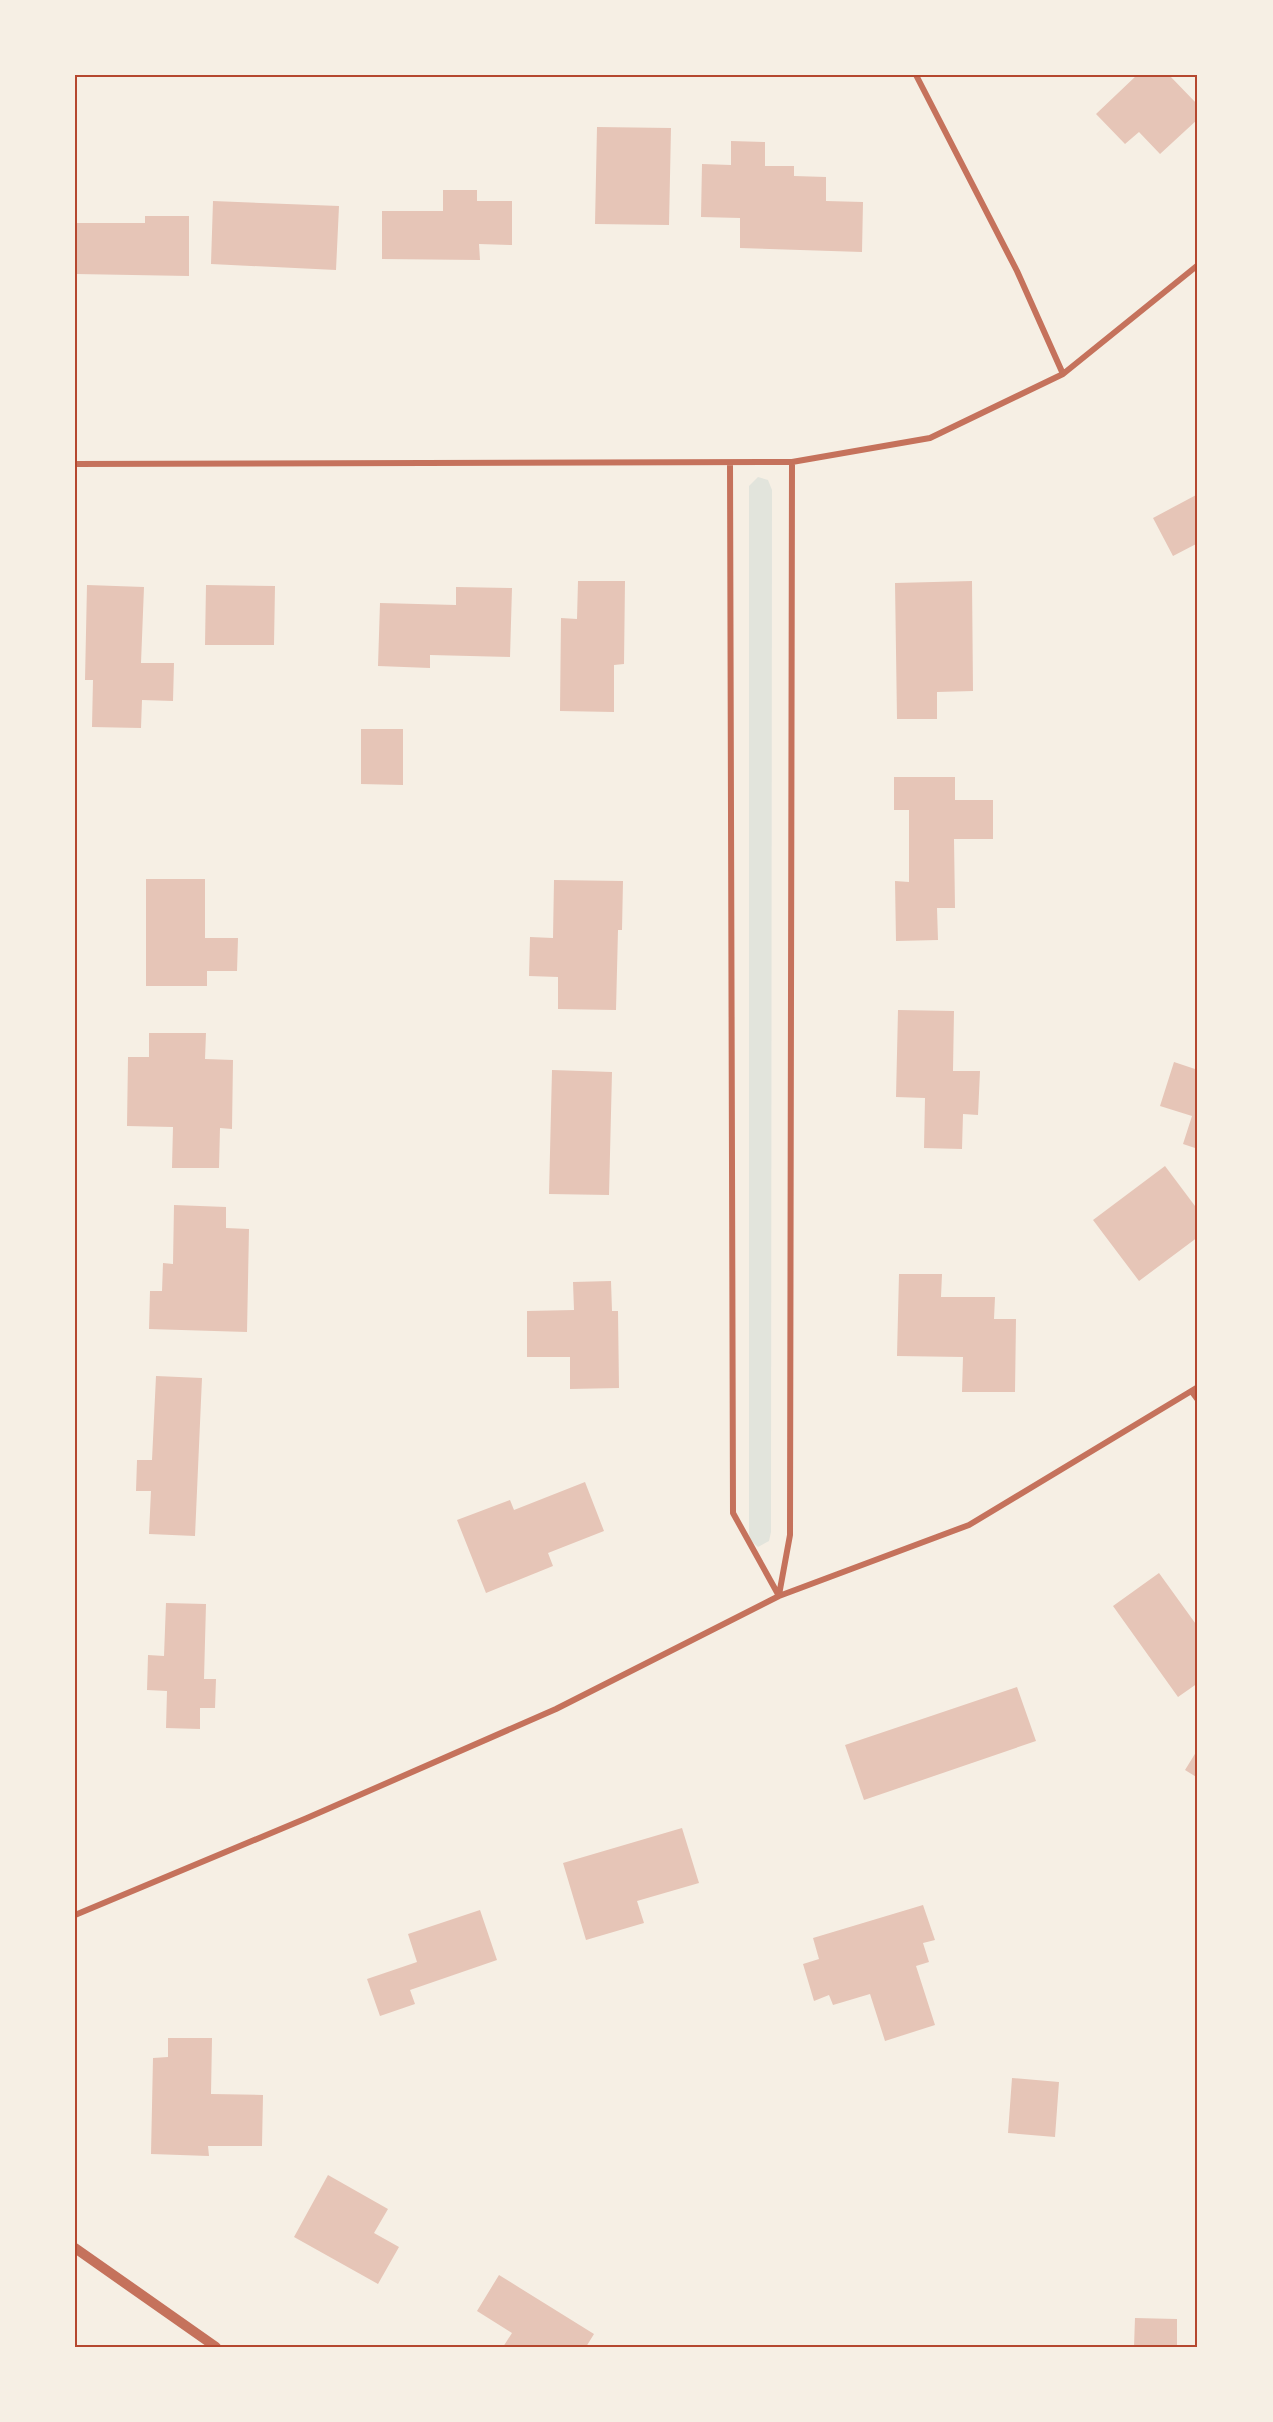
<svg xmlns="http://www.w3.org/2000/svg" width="1273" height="2422" font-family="'Varela Round',sans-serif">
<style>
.green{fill:#e2e4dc}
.building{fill:#e6c5b7}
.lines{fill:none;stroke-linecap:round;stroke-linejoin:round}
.minor{stroke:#c5725c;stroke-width:6}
.tertiary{stroke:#c5725c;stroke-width:10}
.neatline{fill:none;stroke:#b5482f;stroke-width:2}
</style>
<rect width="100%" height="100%" fill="#f6efe4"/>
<!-- green -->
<path class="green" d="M 758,477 L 768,480 L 772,490 L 771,1532 L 769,1541 L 758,1547 L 750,1540 L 749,1534 L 749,486 Z"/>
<!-- building -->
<path class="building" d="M 1137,75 L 1169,75 L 1198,105 L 1198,119 L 1160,154 L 1139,132 L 1125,144 L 1096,114 Z
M 597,127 L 671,128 L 669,225 L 595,224 Z
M 731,141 L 765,142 L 765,166 L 794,166 L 794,176 L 826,177 L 826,201 L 863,202 L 862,252 L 740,248 L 740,218 L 701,217 L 702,164 L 731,165 Z
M 443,190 L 477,190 L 477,201 L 512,201 L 512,245 L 479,244 L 480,260 L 382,259 L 382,211 L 443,211 Z
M 213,201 L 339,206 L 336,270 L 211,264 Z
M 145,216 L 189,216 L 189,276 L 76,274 L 77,223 L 145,223 Z
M 1198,494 L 1198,543 L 1173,556 L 1153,518 Z
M 578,581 L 625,581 L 624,664 L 614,665 L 614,712 L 560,711 L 561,618 L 577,619 Z
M 972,581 L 973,691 L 937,692 L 937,719 L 897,719 L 895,583 Z
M 87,585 L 144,587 L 141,663 L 174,663 L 173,701 L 142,700 L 141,728 L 92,727 L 93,680 L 85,680 Z
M 206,585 L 275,586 L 274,645 L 205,645 Z
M 456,587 L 512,588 L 510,657 L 430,655 L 430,668 L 378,666 L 380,603 L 456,605 Z
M 361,729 L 403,729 L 403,785 L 361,784 Z
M 894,777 L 955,777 L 955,800 L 993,800 L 993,839 L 954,839 L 955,908 L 937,908 L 938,940 L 896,941 L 895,881 L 909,882 L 909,810 L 894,810 Z
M 146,879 L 205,879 L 205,938 L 238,938 L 237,971 L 207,971 L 207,986 L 146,986 Z
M 554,880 L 623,881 L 622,930 L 618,930 L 616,1010 L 558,1009 L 558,977 L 529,976 L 530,937 L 553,938 Z
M 898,1010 L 954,1011 L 953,1071 L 980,1071 L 978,1115 L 963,1114 L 962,1149 L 924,1148 L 925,1098 L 896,1097 Z
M 149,1033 L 206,1033 L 205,1059 L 233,1060 L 232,1129 L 220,1128 L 219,1168 L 172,1168 L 173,1127 L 127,1126 L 128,1057 L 149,1057 Z
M 1174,1062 L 1198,1070 L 1198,1149 L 1183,1144 L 1192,1116 L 1160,1106 Z
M 552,1070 L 612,1072 L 609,1195 L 549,1194 Z
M 1165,1166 L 1198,1210 L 1198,1237 L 1139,1281 L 1093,1220 Z
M 174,1205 L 226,1207 L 226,1228 L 249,1229 L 247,1332 L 149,1329 L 150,1291 L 162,1291 L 163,1263 L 173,1264 Z
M 899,1274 L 942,1274 L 941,1297 L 995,1297 L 994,1319 L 1016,1319 L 1015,1392 L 962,1392 L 963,1357 L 897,1356 Z
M 611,1281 L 612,1311 L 618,1311 L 619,1388 L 570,1389 L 570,1357 L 527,1357 L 527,1311 L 574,1310 L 573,1282 Z
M 156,1376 L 202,1378 L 195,1536 L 149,1534 L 151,1491 L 136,1491 L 137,1460 L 152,1460 Z
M 585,1482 L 604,1531 L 548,1553 L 553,1566 L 486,1593 L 457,1520 L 510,1500 L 514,1510 Z
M 1159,1573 L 1198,1627 L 1198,1683 L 1178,1697 L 1113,1606 Z
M 166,1603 L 206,1604 L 204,1679 L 216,1679 L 215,1708 L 200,1708 L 200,1729 L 166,1728 L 167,1691 L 147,1690 L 148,1655 L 164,1656 Z
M 1017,1687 L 1036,1741 L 864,1800 L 845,1745 Z
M 1198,1749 L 1198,1778 L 1185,1770 Z
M 682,1828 L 699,1883 L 637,1901 L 644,1923 L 586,1940 L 563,1863 Z
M 923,1905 L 935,1940 L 923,1943 L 929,1962 L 916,1966 L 935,2025 L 885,2041 L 870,1994 L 833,2005 L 829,1995 L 814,2001 L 803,1964 L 819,1959 L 813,1938 Z
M 480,1910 L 497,1960 L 410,1990 L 415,2004 L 380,2016 L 367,1979 L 417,1962 L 408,1934 Z
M 168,2038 L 212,2038 L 211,2094 L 263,2095 L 262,2146 L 208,2146 L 209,2156 L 151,2154 L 153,2058 L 168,2057 Z
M 1012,2078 L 1059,2082 L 1055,2137 L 1008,2133 Z
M 328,2175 L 388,2209 L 374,2233 L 399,2247 L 378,2284 L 294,2237 Z
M 499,2275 L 594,2334 L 586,2347 L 503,2347 L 512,2333 L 477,2311 Z
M 1135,2318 L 1177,2319 L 1177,2347 L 1134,2347 Z"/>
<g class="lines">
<!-- minor -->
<path class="minor" d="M 916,75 L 1017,271 L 1063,374
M 730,463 L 733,1513 L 779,1596
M 75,464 L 792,462 L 930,438 L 1063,374 L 1198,265
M 1192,1392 L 1198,1400
M 779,1595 L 790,1535 L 792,462
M 75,1915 L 307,1818 L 556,1709 L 779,1596 L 969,1525 L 1198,1387"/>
<!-- tertiary -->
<path class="tertiary" d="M 75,2248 L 216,2347"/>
</g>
<!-- border -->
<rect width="1273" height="2422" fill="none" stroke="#f6efe4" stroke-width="153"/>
<rect x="76" y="76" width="1120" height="2270" class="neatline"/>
</svg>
